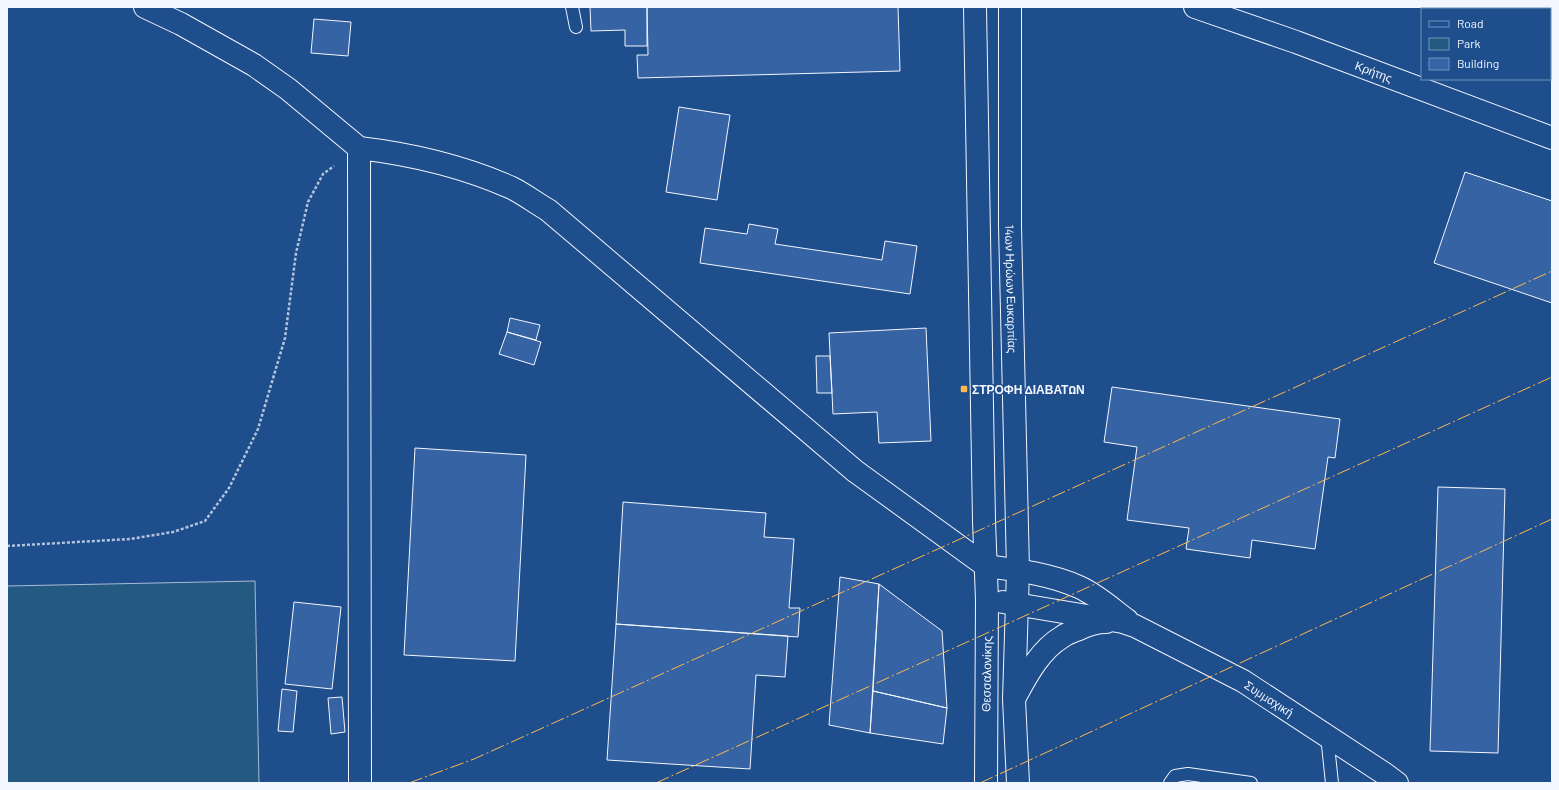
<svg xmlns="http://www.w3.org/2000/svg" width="1559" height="790" font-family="Barlow,sans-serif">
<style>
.green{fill:#245a82;stroke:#a8bbd7}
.building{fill:#3563a3;stroke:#f2f6ff}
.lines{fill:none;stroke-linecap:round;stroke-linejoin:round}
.lane-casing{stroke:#f2f6ff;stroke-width:14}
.street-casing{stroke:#f2f6ff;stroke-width:24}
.secondary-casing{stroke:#f2f6ff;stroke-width:24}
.path{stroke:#b3c4dc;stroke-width:2.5;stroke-dasharray:3 2;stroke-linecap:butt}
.lane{stroke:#1f4e8c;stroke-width:12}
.street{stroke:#1f4e8c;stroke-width:22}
.secondary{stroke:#1f4e8c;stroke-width:22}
.power{stroke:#ffb74d;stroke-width:1;stroke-dasharray:14 3 2 3;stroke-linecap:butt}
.poi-dot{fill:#ffb74d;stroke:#1f4e8c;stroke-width:1.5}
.labels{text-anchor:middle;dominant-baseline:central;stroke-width:3;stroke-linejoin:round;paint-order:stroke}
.street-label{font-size:12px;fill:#f2f6ff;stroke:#1f4e8c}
.poi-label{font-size:12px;font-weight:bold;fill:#f2f6ff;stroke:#1f4e8c;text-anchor:start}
</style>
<rect width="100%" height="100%" fill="#1f4e8c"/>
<!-- green -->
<path class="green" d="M 255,581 L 259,783 L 7,783 L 7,586 Z"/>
<!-- building -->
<path class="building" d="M 590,7 L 647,7 L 647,46 L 625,46 L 625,30 L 591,31 Z
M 647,7 L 898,7 L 900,71 L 638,78 L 637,55 L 648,55 Z
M 1472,7 L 1552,7 L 1552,70 L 1550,70 L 1550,9 L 1472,9 Z
M 314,19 L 351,22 L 348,56 L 311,53 Z
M 679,107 L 730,115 L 717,200 L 666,192 Z
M 1465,172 L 1552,201 L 1552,303 L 1434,263 Z
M 749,224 L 778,229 L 775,244 L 882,260 L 885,241 L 917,246 L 910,294 L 700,263 L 705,228 L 747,234 Z
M 510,318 L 540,325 L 536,340 L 507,332 Z
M 926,328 L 931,441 L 879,443 L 877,412 L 833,414 L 829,333 Z
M 507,332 L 541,342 L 534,365 L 499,354 Z
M 816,356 L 830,356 L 832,393 L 817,393 Z
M 1112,387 L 1340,419 L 1335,458 L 1328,457 L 1315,549 L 1252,540 L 1250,558 L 1186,549 L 1189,528 L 1127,520 L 1137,447 L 1104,442 Z
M 415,448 L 526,455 L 515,661 L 404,655 Z
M 1438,487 L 1505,489 L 1498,753 L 1430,751 Z
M 623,502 L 766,513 L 764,537 L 794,539 L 789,608 L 800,608 L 798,637 L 616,624 Z
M 840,577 L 879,584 L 870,733 L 829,725 Z
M 879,584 L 942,631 L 947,708 L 873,691 Z
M 294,602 L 341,607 L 332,689 L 285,684 Z
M 616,624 L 788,636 L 785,677 L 756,675 L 750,769 L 607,760 Z
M 282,689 L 297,691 L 293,732 L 278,731 Z
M 873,691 L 947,708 L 943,744 L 870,733 Z
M 342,697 L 345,732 L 331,734 L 328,698 Z"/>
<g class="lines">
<!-- lane casing -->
<g class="lane-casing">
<path id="lane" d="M 572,7 L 576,27
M 1327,736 L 1332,783
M 1170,783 L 1175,776 L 1188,774 L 1251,783"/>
</g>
<!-- street casing -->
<g class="street-casing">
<g id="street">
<path d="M 145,7 L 181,24 L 254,65 L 288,89 L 359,148"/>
<path id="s1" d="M 1195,7 L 1296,42 L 1552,138"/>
<path d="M 360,783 L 359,148 C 410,154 465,167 512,188 C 524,194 536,203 548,210 L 855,471 L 986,566"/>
</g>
</g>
<!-- secondary casing -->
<g class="secondary-casing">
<g id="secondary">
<path d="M 975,7 L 984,521 L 987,600 L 986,783"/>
<path id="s2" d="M 1010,7 L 1010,226 L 1018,570 L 1014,699 L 1018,783"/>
<path d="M 986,566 C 1017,570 1050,574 1079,587 C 1097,595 1112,609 1127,620"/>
<path id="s3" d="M 1003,602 L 1123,622 L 1135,626 L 1243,681 L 1385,774 L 1397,783"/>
<path d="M 1015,697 C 1027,675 1040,650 1062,637 C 1067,633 1074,631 1079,629 C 1087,625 1096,622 1106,622"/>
</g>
</g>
<!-- path -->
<path class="path" d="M 7,546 L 130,539 L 173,532 L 205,521 L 229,488 L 258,429 L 285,338 L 296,253 L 308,202 L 323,174 L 334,166"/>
<!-- lane -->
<use href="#lane" class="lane"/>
<!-- street -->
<use href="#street" class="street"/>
<!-- secondary -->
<use href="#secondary" class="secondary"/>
<!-- power -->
<path class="power" d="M 409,783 L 474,759 L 1552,271
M 656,783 L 1552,377
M 980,783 L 1552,519"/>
</g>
<!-- markers -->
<rect class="poi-dot" x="960" y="385" width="8" height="8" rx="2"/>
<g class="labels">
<!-- street labels -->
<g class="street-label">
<text stroke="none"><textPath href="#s1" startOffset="190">Κρήτης</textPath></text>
<text stroke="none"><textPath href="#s2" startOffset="282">14ων Ηρώων Ευκαρπίας</textPath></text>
<text transform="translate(986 674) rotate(-89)">Θεσσαλονίκης</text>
<text stroke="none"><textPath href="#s3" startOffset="287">Συμμαχική</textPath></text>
</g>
<!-- poi labels -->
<g class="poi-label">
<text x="972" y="389">ΣΤΡΟΦΗ ΔΙΑΒΑΤΩΝ</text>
</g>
</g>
<!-- border -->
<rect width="1559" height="790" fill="none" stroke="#f2f6ff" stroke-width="16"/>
<!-- legend -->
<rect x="1421" y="8" width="130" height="72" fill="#1f4e8c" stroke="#7391ba"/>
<rect x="1429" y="21" width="20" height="6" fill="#1f4e8c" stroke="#7391ba"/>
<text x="1457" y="28" font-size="12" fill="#f2f6ff">Road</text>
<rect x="1429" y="38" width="20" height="12" fill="#245a82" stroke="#7391ba"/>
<text x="1457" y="48" font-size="12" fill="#f2f6ff">Park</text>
<rect x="1429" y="58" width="20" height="12" fill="#3563a3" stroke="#7391ba"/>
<text x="1457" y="68" font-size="12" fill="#f2f6ff">Building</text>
</svg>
